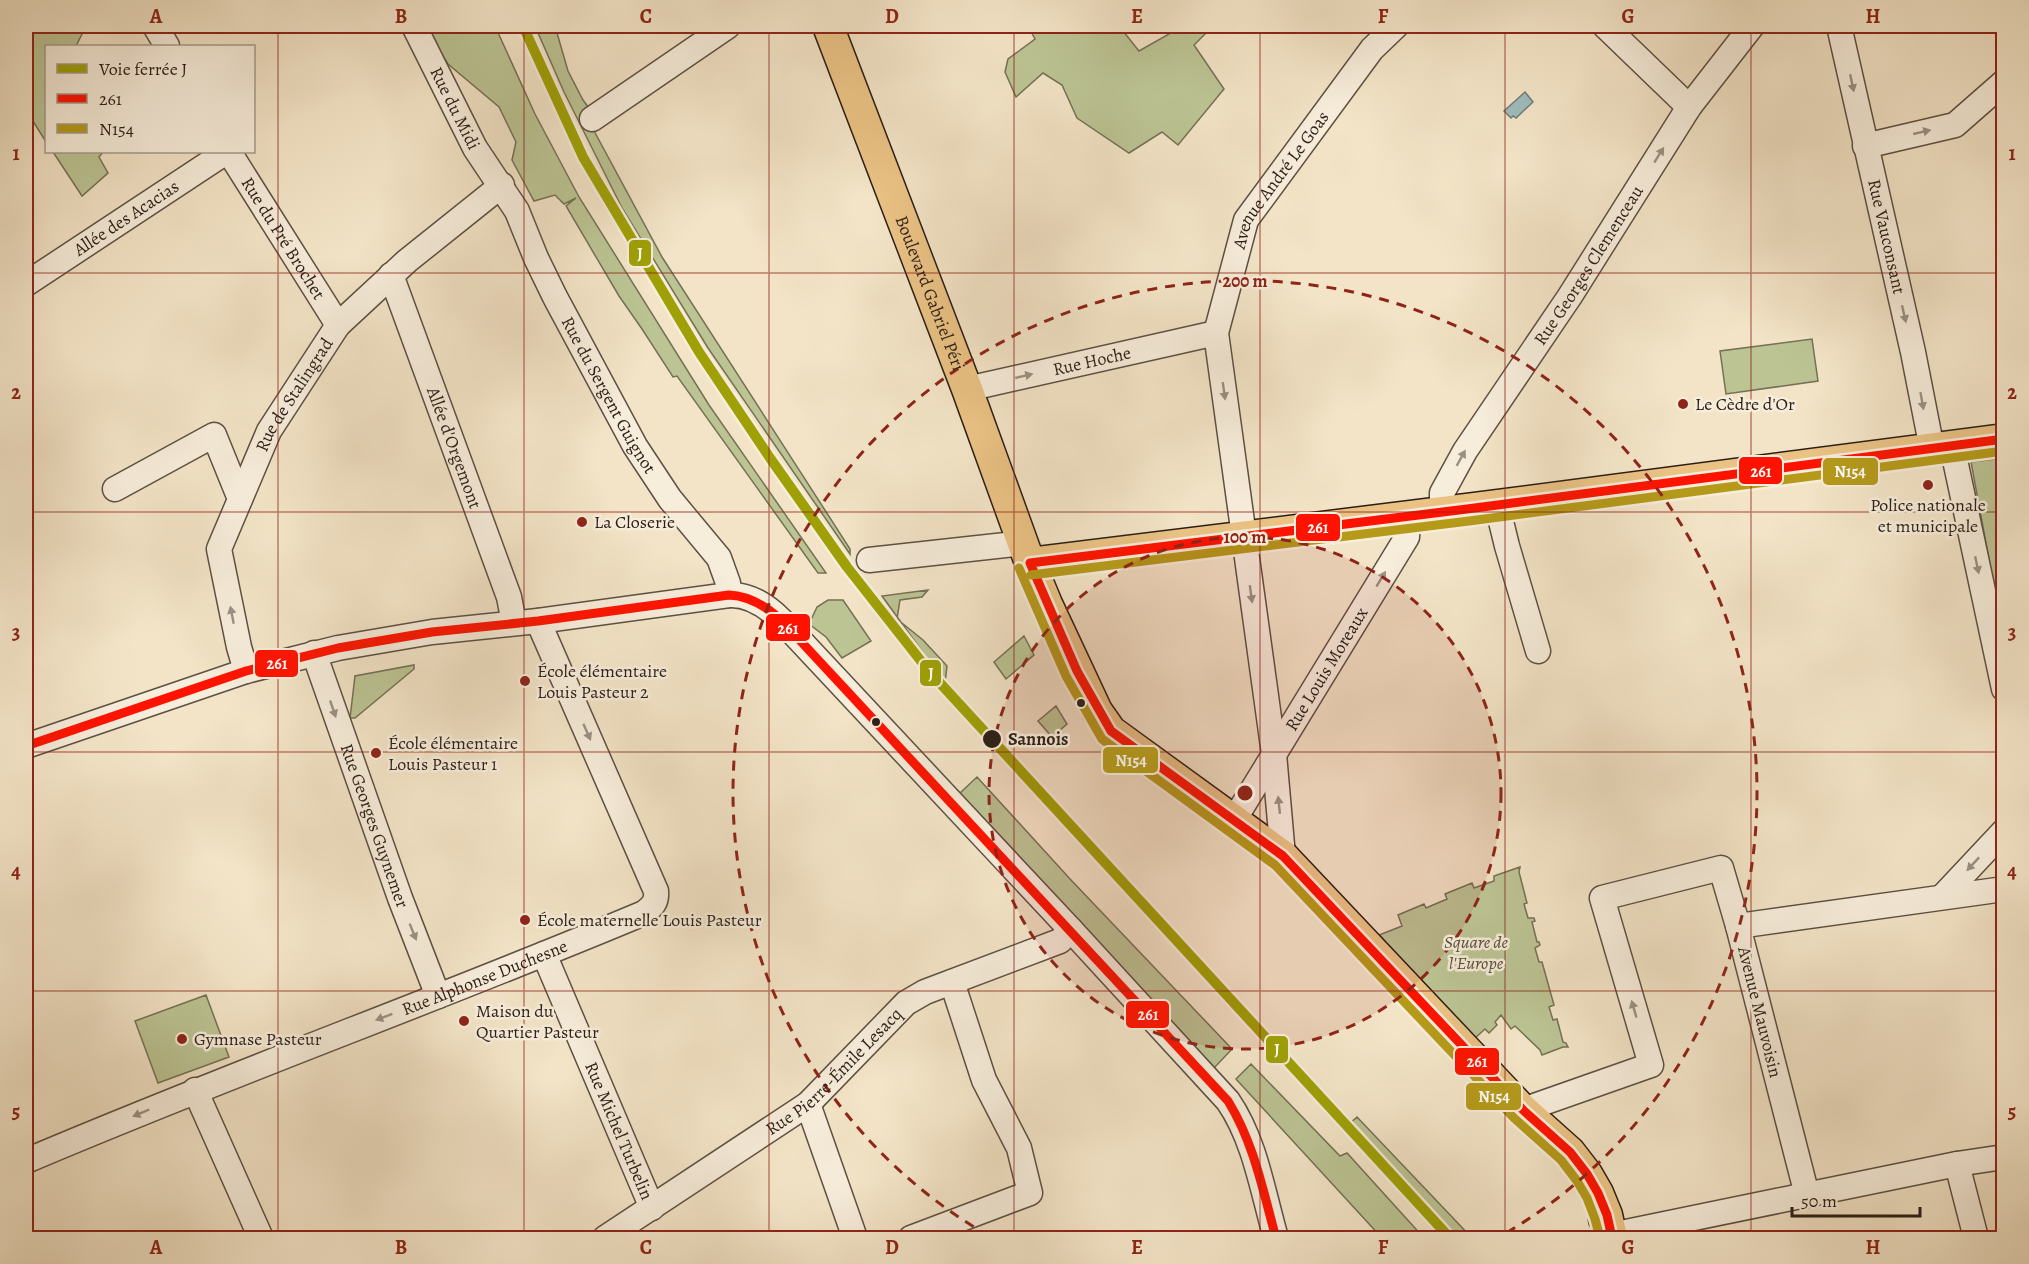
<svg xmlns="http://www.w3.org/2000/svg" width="2029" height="1264" font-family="Alegreya,serif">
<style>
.green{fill:#bcc494;stroke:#747156;stroke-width:1.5}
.water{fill:#9ebdbd;stroke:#707d7b;stroke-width:1.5}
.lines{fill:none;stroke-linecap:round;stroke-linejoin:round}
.minor-casing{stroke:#5d5043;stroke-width:27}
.major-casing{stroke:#2b1e17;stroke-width:33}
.minor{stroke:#f7eddb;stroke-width:24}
.major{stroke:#eac284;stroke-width:30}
.bus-1-casing{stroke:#f7eddb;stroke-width:14}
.bus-2-casing{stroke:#f7eddb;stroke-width:14}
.bus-1{stroke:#ff1300;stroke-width:9}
.bus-2{stroke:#b59a1a;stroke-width:9}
.rail-1-casing{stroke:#f7eddb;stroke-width:15}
.rail-1{stroke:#9fa006;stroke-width:10}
.oneway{fill:#9b9083}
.grid{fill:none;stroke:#8f2418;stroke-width:1.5;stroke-opacity:0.55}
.ring{fill:none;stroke:#8f2418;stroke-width:3;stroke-dasharray:10 8}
.poi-dot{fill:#8f2418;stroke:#f7eddb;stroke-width:2}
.bus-dot{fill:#2b1e17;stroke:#f7eddb;stroke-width:2}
.labels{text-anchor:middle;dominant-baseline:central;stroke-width:5;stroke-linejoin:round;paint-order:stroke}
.street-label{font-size:18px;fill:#2b1e17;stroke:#f7eddb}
.poi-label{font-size:18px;fill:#2b1e17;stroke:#f7eddb;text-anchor:start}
.stop-label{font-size:18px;font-weight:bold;fill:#2b1e17;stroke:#f7eddb;text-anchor:start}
.park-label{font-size:18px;font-style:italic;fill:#56503c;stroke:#f7eddb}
.centre{fill:#8f2418;stroke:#f7eddb;stroke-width:3}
.ring-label{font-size:18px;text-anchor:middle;font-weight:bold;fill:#8f2418;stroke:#f7eddb;stroke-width:5;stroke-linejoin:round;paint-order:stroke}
.line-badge{stroke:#f7eddb;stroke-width:2}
.badge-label{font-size:16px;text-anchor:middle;font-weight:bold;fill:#fff}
.neatline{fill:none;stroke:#8f2418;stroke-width:2}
.grid-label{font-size:20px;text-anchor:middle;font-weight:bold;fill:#8f2418}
</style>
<rect width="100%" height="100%" fill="#f3e4c7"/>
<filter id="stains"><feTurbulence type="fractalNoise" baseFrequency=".00333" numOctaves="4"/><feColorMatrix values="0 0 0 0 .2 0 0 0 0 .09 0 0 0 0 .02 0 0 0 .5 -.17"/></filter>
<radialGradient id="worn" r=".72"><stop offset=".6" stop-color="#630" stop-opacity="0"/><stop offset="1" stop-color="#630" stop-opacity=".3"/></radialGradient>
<!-- green -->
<path class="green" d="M 26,26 L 79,26 L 83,32 L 76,46 L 46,46 L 46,142 L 26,110 Z
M 423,26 L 495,26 L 535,114 L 579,197 L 709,405 L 826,573 L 818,573 L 677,376 L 673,377 L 642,329 L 619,296 L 566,206 L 576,198 L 564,204 L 555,195 L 534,201 L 512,160 L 516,142 L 499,107 L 448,64 Z
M 535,26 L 555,26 L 568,71 L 583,100 L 592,112 L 580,124 L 593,129 L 662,257 L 850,549 L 850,554 L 708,348 L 622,208 L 564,92 Z
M 1028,26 L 1119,26 L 1139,51 L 1178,29 L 1177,26 L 1213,26 L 1194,45 L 1224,89 L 1178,145 L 1162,132 L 1129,153 L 1077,118 L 1062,85 L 1043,73 L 1016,97 L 1005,72 L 1008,59 L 1035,39 Z
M 53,152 L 103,152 L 99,157 L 108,173 L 82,196 Z
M 1812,339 L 1818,381 L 1726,394 L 1720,351 Z
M 2003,458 L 2003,635 L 1971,462 Z
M 928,590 L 922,597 L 900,600 L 897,619 L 923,640 L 947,666 L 945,683 L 882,596 Z
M 828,600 L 843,600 L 871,641 L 842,658 L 826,637 L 809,624 L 817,607 Z
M 1024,636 L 1034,655 L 1006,679 L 994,662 Z
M 414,665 L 414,669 L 355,718 L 350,718 L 355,676 Z
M 1056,706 L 1067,724 L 1052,737 L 1038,721 Z
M 977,777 L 1071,880 L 1232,1049 L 1214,1068 L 959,794 Z
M 1520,867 L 1519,872 L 1527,903 L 1524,904 L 1528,918 L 1534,918 L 1535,921 L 1532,922 L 1537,942 L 1539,942 L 1540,945 L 1535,948 L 1539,962 L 1542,962 L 1554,1005 L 1549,1007 L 1553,1020 L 1557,1019 L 1563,1042 L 1566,1043 L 1568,1047 L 1563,1047 L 1542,1055 L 1540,1050 L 1515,1026 L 1511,1029 L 1501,1015 L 1495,1022 L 1497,1025 L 1489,1033 L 1485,1029 L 1474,1039 L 1379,935 L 1402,926 L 1398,915 L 1424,904 L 1426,908 L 1447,899 L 1445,894 L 1472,883 L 1474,888 L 1494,881 L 1494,876 Z
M 206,995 L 229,1057 L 158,1083 L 135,1021 Z
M 1251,1064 L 1340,1156 L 1347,1153 L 1424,1238 L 1382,1238 L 1236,1079 Z
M 1357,1117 L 1472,1238 L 1458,1238 L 1348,1125 Z"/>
<!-- water -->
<path class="water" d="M 1525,92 L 1533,102 L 1516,118 L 1513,116 L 1511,118 L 1504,111 Z"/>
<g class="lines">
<!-- minor casing -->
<g class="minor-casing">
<g id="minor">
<path d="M 155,26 L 167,46"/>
<path id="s1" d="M 414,26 L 475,148 L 517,211 L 536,258 L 555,297 L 635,446 L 670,499 L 719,558 L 728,583 L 729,595"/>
<path d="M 1605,26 L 1689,107"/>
<path id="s2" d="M 1839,26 L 1913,352 L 1932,449"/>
<path d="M 592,119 L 728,26"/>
<path d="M 1865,146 L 1955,125 L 2004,82"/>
<path id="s3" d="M 229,152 L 338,325"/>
<path id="s4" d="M 391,275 L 509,597 L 514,623"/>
<path id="s5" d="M 26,284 L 226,152"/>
<path id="s6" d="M 967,389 L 1216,333"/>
<path d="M 1952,446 L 2004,689"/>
<path d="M 115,489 L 214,435 L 240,499"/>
<path d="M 1497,505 L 1507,546 L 1538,651"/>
<path id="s7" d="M 1442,512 L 1442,493 L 1465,451 L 1570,296 L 1689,107 L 1752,26"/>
<path d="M 869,560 L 1024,543"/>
<path id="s8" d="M 314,653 L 400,898 L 438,996"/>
<path id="s9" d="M 246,671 L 239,647 L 219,549 L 269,431 L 338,325 L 407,261 L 502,185"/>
<path d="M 26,746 L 246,671 L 338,648 L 432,632 L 538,621 L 729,595 C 749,594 767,606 781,620 L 1071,930 L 1228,1101 C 1255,1140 1263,1193 1276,1238"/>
<path id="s10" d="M 1234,820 L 1407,537 L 1408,516"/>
<path id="s11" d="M 1283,856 L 1274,754 L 1216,333 L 1246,220 L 1372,49 L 1396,26"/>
<path d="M 1943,896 L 2004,831"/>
<path id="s12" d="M 544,954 L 652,1208"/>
<path d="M 195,1090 L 261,1238"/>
<path d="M 808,1104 L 855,1238"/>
<path d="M 1523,1110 L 1651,1065 L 1602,898 L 1721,868 L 1738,926"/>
<path id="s13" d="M 26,1161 C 230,1074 439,999 644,913 C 653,906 657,902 656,891 L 538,621"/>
<path d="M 1957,1164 L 1976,1238"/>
<path d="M 1807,1195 L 1738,926 L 2004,889"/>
<path d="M 1601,1220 L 1612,1234 L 1621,1233 L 1957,1164 L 2004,1157"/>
<path id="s14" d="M 605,1238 L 808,1104 L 906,1003 L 925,992 L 1060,941 L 1071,930"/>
<path d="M 911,1238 L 1030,1193 L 1019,1148 L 984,1080 L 952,982"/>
</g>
</g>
<!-- major casing -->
<g class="major-casing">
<g id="major">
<path id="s15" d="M 828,26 L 967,389 L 1030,563 L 1047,604 L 1097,711 L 1111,731 L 1283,856 L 1523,1110 L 1570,1152 L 1587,1174 L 1598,1193 L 1607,1215 L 1612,1238"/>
<path d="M 1030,563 L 1467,509 L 2004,439"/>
</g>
</g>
<!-- minor -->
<use href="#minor" class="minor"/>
<!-- major -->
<use href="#major" class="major"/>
<!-- bus-1 casing -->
<g class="bus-1-casing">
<path id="bus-1" d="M 1030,563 L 1467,509 L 2004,439
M 1030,563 L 1077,671 L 1111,731 L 1283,856 L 1523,1110 L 1570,1152 L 1587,1174 L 1598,1193 L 1607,1215 L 1612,1238
M 26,746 L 246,671 L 338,648 L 432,632 L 538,621 L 729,595 C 750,596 766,606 781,620 L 1228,1101 C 1254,1143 1263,1191 1276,1238"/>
</g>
<!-- bus-2 casing -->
<g class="bus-2-casing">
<path id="bus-2" d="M 1019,568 L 1066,676 L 1102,739 L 1275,865 L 1514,1118 L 1561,1160 L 1577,1181 L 1587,1198 L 1595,1219 L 1600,1238
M 1031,575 L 1469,521 L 2004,451"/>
</g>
<!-- bus-1 -->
<use href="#bus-1" class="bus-1"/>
<!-- bus-2 -->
<use href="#bus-2" class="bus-2"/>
<!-- rail-1 casing -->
<g class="rail-1-casing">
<path id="rail-1" d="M 523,26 L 583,157 L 699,352 L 770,458 L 847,567 L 928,670 L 1450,1238"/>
</g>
<!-- rail-1 -->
<use href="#rail-1" class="rail-1"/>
</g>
<!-- one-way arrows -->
<defs><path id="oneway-solid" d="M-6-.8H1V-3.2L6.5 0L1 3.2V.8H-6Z" transform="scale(1.5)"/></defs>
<g class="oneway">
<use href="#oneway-solid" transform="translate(1852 83) rotate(78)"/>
<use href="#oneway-solid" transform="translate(1922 132) rotate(-13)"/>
<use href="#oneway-solid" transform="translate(1659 155) rotate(-58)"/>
<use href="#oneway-solid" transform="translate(1904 314) rotate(77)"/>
<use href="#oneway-solid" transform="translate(1024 376) rotate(-13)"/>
<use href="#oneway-solid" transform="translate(1224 391) rotate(82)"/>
<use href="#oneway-solid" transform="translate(1922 401) rotate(80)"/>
<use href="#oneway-solid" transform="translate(1461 458) rotate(-61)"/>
<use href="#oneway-solid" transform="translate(1977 565) rotate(78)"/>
<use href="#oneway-solid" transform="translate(1381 579) rotate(-59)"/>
<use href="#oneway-solid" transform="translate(1251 594) rotate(82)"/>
<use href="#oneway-solid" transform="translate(232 615) rotate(-101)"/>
<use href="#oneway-solid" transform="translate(333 709) rotate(71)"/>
<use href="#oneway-solid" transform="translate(587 732) rotate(66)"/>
<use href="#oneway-solid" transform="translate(1279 805) rotate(-96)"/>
<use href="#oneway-solid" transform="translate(1973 864) rotate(133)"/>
<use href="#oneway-solid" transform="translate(413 932) rotate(68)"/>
<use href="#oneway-solid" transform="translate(1634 1009) rotate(-106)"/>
<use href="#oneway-solid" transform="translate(384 1017) rotate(159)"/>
<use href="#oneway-solid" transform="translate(141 1113) rotate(157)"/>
</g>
<!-- grid -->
<path class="grid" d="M 278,26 L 278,1238M 524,26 L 524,1238M 769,26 L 769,1238M 1014,26 L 1014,1238M 1260,26 L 1260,1238M 1505,26 L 1505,1238M 1751,26 L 1751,1238M 26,273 L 2004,273M 26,512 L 2004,512M 26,752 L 2004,752M 26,991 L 2004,991"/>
<!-- distance rings -->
<circle cx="1245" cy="793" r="256" fill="#8f2418" fill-opacity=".12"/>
<g class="ring">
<circle cx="1245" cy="793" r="256"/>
<path d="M989 1236A512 512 0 1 1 1501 1236"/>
</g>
<!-- markers -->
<g class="poi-dot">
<circle cx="1683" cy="404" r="6"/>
<circle cx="1928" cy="485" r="6"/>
<circle cx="582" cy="522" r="6"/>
<circle cx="525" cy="681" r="6"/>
<circle cx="376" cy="753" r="6"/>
<circle cx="525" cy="920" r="6"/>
<circle cx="464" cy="1021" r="6"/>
<circle cx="182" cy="1039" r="6"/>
</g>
<g class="bus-dot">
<circle cx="1081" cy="703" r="5"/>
<circle cx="876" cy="722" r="5"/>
<circle cx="992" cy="739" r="10"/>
</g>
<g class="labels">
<!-- street labels -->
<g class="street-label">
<text stroke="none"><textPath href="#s1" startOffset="92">Rue du Midi</textPath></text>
<text stroke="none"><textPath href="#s11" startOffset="696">Avenue André Le Goas</textPath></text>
<text stroke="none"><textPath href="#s5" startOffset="120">Allée des Acacias</textPath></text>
<text stroke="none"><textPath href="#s2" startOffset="216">Rue Vauconsant</textPath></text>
<text stroke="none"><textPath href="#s3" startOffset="102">Rue du Pré Brochet</textPath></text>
<text stroke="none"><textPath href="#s7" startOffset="290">Rue Georges Clemenceau</textPath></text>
<text stroke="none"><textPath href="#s15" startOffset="286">Boulevard Gabriel Péri</textPath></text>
<text stroke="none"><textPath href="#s6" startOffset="128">Rue Hoche</textPath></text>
<text stroke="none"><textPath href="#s9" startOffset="297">Rue de Stalingrad</textPath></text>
<text stroke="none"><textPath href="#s1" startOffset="418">Rue du Sergent Guignot</textPath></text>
<text stroke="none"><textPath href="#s4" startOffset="184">Allée d'Orgemont</textPath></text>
<text stroke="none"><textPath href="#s10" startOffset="177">Rue Louis Moreaux</textPath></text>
<text stroke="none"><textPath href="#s8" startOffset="183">Rue Georges Guynemer</textPath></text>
<text stroke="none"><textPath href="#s13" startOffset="494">Rue Alphonse Duchesne</textPath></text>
<text transform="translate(1760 1012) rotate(76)">Avenue Mauvoisin</text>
<text stroke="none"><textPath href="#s14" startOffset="284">Rue Pierre-Émile Lesacq</textPath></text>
<text stroke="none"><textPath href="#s12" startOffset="192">Rue Michel Turbelin</textPath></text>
</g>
<!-- poi labels -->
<g class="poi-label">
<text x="1695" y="404">Le Cèdre d'Or</text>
<text x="1928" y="505" text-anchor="middle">Police nationale<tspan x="1928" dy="21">et municipale</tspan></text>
<text x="594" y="522">La Closerie</text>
<text x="537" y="671">École élémentaire<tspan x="537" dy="21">Louis Pasteur 2</tspan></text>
<text x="388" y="743">École élémentaire<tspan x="388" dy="21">Louis Pasteur 1</tspan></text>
<text x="537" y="920">École maternelle Louis Pasteur</text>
<text x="476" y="1011">Maison du<tspan x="476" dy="21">Quartier Pasteur</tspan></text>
<text x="194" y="1039">Gymnase Pasteur</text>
</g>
<!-- stop labels -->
<g class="stop-label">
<text x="1008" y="739">Sannois</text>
</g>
<!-- park labels -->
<g class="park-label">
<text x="1476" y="942">Square de<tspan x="1476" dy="21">l'Europe</tspan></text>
</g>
</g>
<circle cx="1245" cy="793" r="9" class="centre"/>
<g class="ring-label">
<text x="1245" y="287">200 m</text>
<text x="1245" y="543">100 m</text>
</g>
<g class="line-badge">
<rect x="628" y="239" width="24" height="28" rx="6" fill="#9fa006"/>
<rect x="1738" y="456" width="45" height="29" rx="6" fill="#ff1300"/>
<rect x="1822" y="457" width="57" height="29" rx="6" fill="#b59a1a"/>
<rect x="1295" y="513" width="46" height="29" rx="6" fill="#ff1300"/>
<rect x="765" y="613" width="46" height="29" rx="6" fill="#ff1300"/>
<rect x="254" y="649" width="45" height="29" rx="6" fill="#ff1300"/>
<rect x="919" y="659" width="23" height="28" rx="6" fill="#9fa006"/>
<rect x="1102" y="746" width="57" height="28" rx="6" fill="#b59a1a"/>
<rect x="1125" y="1000" width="45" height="29" rx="6" fill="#ff1300"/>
<rect x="1265" y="1035" width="24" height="29" rx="6" fill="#9fa006"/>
<rect x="1454" y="1047" width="46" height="29" rx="6" fill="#ff1300"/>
<rect x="1465" y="1082" width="57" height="29" rx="6" fill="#b59a1a"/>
</g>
<g class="badge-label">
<text x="640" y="259">J</text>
<text x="1761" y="477">261</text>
<text x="1850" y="477">N154</text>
<text x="1318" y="533">261</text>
<text x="788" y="634">261</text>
<text x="277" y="669">261</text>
<text x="931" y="679">J</text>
<text x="1131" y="766">N154</text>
<text x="1148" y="1020">261</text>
<text x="1277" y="1055">J</text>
<text x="1477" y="1067">261</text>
<text x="1494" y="1102">N154</text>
</g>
<!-- margin -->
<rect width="2029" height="1264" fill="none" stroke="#f3e4c7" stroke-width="66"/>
<!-- legend -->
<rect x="45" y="45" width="210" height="108" fill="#f7eddb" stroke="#a59a8d" stroke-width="1.5"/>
<rect x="57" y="64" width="30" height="9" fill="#9fa006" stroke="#a59a8d" stroke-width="1.5"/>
<text x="99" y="75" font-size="18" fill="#2b1e17">Voie ferrée J</text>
<rect x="57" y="94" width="30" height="9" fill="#ff1300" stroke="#a59a8d" stroke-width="1.5"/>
<text x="99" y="105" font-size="18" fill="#2b1e17">261</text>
<rect x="57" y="124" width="30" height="9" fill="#b59a1a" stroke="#a59a8d" stroke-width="1.5"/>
<text x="99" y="135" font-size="18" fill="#2b1e17">N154</text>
<!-- scale -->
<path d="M1792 1207v9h128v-9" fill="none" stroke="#2b1e17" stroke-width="3"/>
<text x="1801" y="1207" font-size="18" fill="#2b1e17" stroke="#f7eddb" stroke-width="4.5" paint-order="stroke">50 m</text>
<rect x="33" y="33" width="1963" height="1198" class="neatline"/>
<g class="grid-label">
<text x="156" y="23">A</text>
<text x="401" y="23">B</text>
<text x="646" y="23">C</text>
<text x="892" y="23">D</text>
<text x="1137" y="23">E</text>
<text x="1383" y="23">F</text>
<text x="1628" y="23">G</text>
<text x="1873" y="23">H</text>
<text x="16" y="160">1</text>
<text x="2012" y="160">1</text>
<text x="16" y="399">2</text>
<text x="2012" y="399">2</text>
<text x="16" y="639">3</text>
<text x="2012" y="639">3</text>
<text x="16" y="878">4</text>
<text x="2012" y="878">4</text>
<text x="16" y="1118">5</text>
<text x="2012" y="1118">5</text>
<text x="156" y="1254">A</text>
<text x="401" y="1254">B</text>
<text x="646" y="1254">C</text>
<text x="892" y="1254">D</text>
<text x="1137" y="1254">E</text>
<text x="1383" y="1254">F</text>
<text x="1628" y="1254">G</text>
<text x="1873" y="1254">H</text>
</g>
<rect width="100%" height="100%" filter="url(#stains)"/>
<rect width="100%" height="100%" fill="url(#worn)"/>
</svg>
